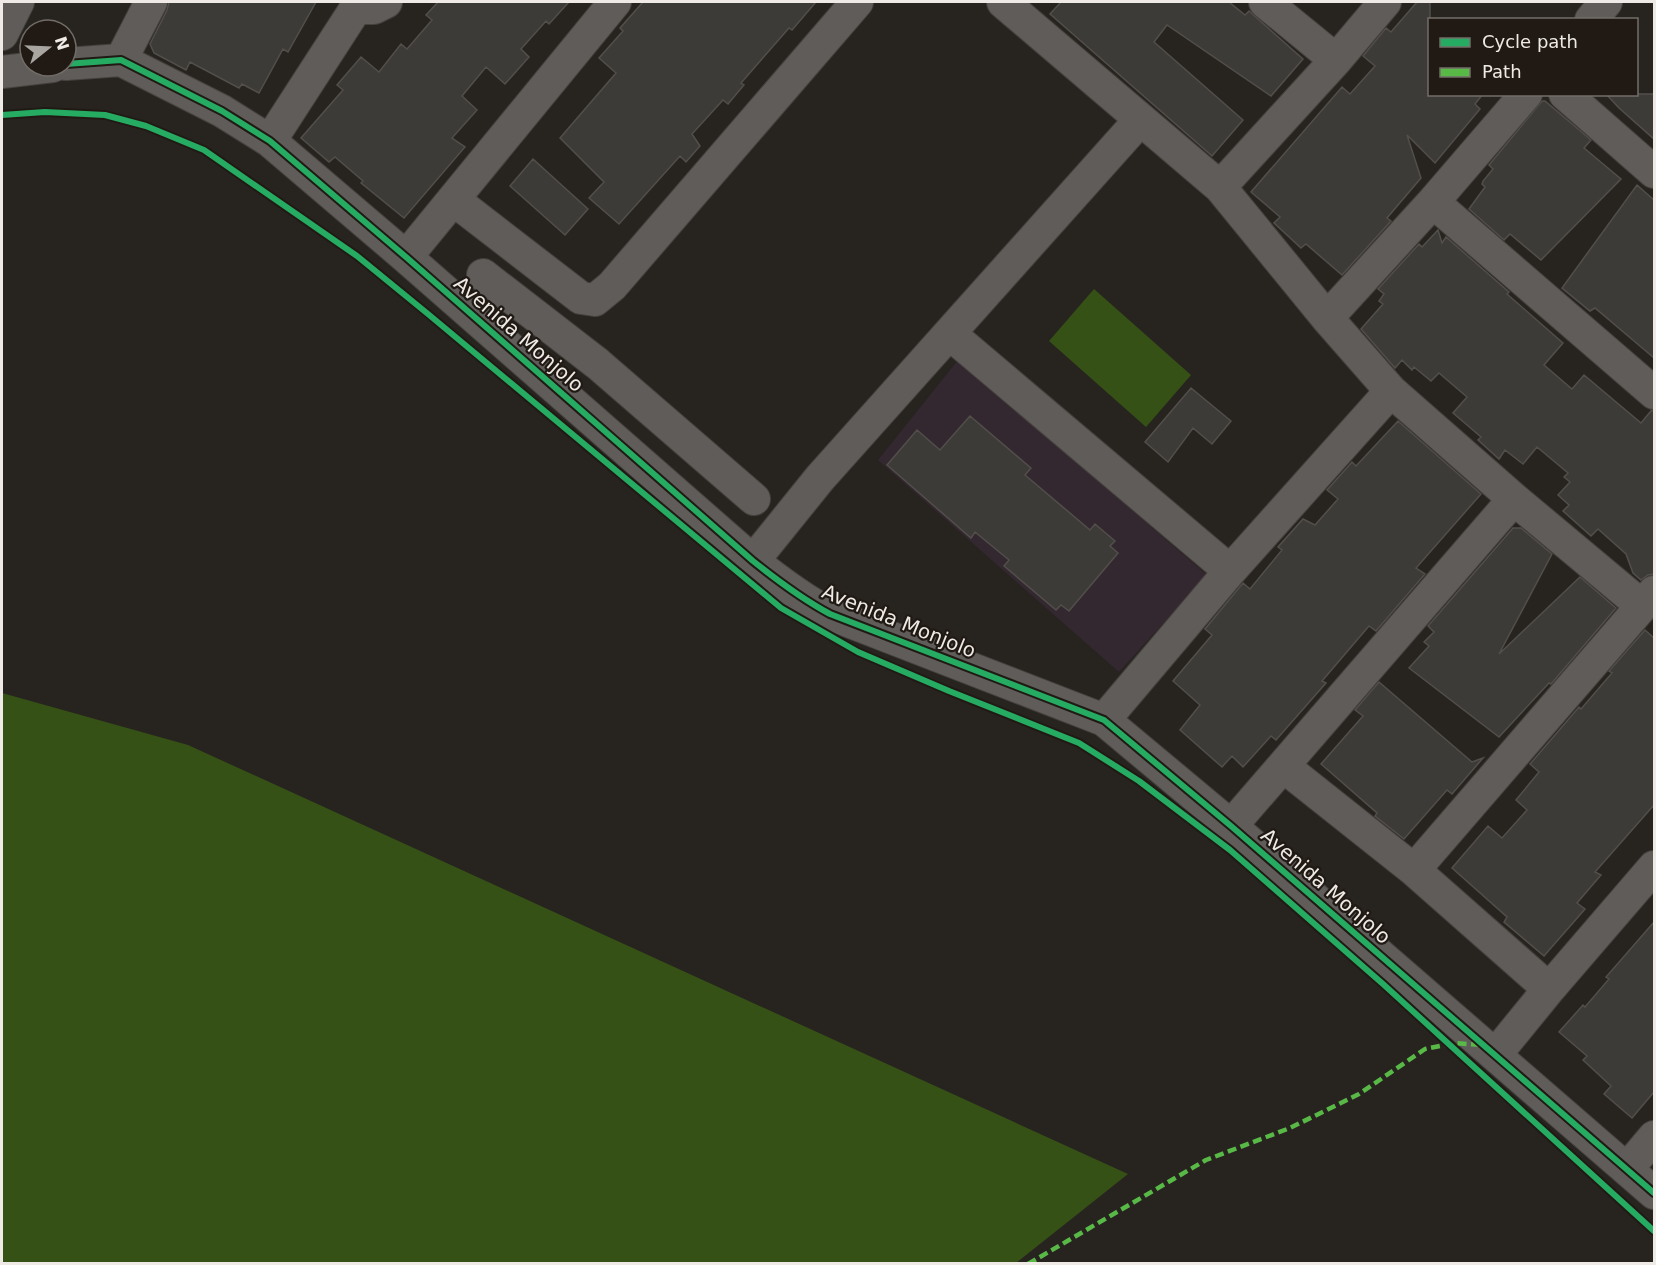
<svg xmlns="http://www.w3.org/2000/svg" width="1656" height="1265" font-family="'DejaVu Sans',sans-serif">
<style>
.education{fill:#332730}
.green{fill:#365116}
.building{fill:#3d3b38;stroke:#524f4b;stroke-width:1.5}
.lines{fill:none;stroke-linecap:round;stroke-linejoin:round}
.minor-casing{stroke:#45413e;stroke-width:34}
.minor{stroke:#5f5c59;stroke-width:32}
.quiet{stroke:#58b947;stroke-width:4.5;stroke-dasharray:9 4.5;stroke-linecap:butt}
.cycleway-casing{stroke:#211a14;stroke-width:10}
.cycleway{stroke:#26ab63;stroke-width:6}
.labels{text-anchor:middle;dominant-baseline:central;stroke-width:4.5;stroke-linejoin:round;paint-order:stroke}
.street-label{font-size:20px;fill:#efeae5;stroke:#211a14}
</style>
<rect width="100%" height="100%" fill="#272420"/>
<!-- education -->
<path class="education" d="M 958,360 L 1207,575 L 1119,672 L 878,460 Z"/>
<!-- green -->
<path class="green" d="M 1094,289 L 1191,375 L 1146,427 L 1049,341 Z
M 2,693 L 188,745 L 1128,1174 L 1016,1263 L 2,1263 Z"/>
<!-- building -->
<path class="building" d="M 169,2 L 316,2 L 288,52 L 283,49 L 259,93 L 242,84 L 239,88 L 190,62 L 186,70 L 154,53 L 150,44 L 167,10 Z
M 438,2 L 569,2 L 549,24 L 546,21 L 521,49 L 529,57 L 505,84 L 486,67 L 462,96 L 477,110 L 452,138 L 465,147 L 404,218 L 361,183 L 363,181 L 335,157 L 329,162 L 301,138 L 343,90 L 337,85 L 361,57 L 379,72 L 401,44 L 407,49 L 432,20 L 426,15 Z
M 643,2 L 816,2 L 792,30 L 789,28 L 741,83 L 744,85 L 728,104 L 723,100 L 692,134 L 700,146 L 686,162 L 680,156 L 619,224 L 589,198 L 604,182 L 560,138 L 616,73 L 599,58 L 623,31 L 620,28 Z
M 1061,2 L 1229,2 L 1245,15 L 1249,11 L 1303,59 L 1271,96 L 1167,25 L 1154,42 L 1243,120 L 1212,156 L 1050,14 Z
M 1417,2 L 1430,2 L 1430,94 L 1483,94 L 1475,104 L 1480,109 L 1435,163 L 1407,135 L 1421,178 L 1387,218 L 1391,221 L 1342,275 L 1306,244 L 1301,248 L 1274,223 L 1280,217 L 1251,192 L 1342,87 L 1350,94 L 1375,66 L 1363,56 L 1386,28 L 1391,32 Z
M 1606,94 L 1654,94 L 1654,139 L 1619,108 Z
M 1542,101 L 1545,101 L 1591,140 L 1584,148 L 1621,179 L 1541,260 L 1510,234 L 1504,240 L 1469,209 L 1485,187 L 1482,184 L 1483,181 L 1493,169 L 1489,165 Z
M 533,159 L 588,209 L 565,235 L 510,186 Z
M 1637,185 L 1654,200 L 1654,358 L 1595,308 L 1590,311 L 1562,288 Z
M 1438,230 L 1442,243 L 1446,237 L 1509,292 L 1507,294 L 1563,343 L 1544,365 L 1572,389 L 1584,375 L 1641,423 L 1651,411 L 1654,410 L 1654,574 L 1648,575 L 1641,580 L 1633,573 L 1626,554 L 1598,529 L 1591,536 L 1563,511 L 1569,505 L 1558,495 L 1570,482 L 1564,477 L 1568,473 L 1537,447 L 1523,464 L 1505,450 L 1499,459 L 1478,440 L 1481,437 L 1453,413 L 1467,397 L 1439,373 L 1431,381 L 1414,367 L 1412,370 L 1402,360 L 1395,368 L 1361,329 L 1383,304 L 1379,301 L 1384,294 L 1378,289 L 1419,244 L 1422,247 Z
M 1191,388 L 1231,421 L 1212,444 L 1193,428 L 1168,462 L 1145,442 Z
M 970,416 L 1031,468 L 1025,475 L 1090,530 L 1095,524 L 1115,541 L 1110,546 L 1118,553 L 1069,611 L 1061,605 L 1056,610 L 1004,566 L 1009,560 L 975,532 L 971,538 L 887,465 L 917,430 L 940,450 Z
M 1398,421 L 1481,494 L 1416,568 L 1425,574 L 1376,631 L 1369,626 L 1322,681 L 1326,683 L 1276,740 L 1271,736 L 1243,767 L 1232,756 L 1222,767 L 1180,730 L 1200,705 L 1173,681 L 1212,635 L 1205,629 L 1243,583 L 1250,589 L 1282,550 L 1278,547 L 1303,519 L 1315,525 L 1338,499 L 1327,490 L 1352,462 L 1356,466 Z
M 1513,528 L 1521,528 L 1552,554 L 1499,654 L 1580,577 L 1616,608 L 1551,684 L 1549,683 L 1499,737 L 1409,668 L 1429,646 L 1424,642 L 1434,632 L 1428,626 Z
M 1645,630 L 1654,638 L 1654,805 L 1595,872 L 1601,875 L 1577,903 L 1585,909 L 1544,956 L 1504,922 L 1507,917 L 1452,868 L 1488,826 L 1502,838 L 1527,810 L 1516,800 L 1539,772 L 1530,764 L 1579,707 L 1581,709 L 1612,673 L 1609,671 Z
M 1379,682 L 1472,762 L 1483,758 L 1452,794 L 1447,790 L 1404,839 L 1375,816 L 1377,813 L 1321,764 L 1363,716 L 1355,710 Z
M 1654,922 L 1654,1092 L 1632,1118 L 1604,1094 L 1611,1086 L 1583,1060 L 1587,1056 L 1559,1032 L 1583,1005 L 1585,1007 L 1609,979 L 1606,977 Z"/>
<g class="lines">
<!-- minor casing -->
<g class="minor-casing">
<path id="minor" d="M 1003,2 L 1220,187 L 1327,318 L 1391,391 L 1514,499 L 1642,606
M 1265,2 L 1336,60
M 1591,20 L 1606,2
M 2,34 L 18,2
M 121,60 L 151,2
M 66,64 L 121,60 L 222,111 L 270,141 L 406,257 L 753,561 C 778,581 802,599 830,614 L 1104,720 L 1231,826 L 1654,1193
M 2,72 L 53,66
M 1565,94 L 1654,172
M 270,141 L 356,8 L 374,8 L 386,2
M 1220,187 L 1336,60 L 1385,2
M 454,200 L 581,298 L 595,300 L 612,286 L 857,2
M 1433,202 L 1654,393
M 406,257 L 615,2
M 483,275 L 598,364 L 754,499
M 1327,318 L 1433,202 L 1526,94
M 950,334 L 1230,571
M 753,561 L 820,478 L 1140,120
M 1104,720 L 1230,571 L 1391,391
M 1283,766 L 1414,870 L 1549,989
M 1231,826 L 1514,499
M 1414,870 L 1654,592
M 1496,1054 L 1549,989 L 1654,867
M 1627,1169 L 1654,1137"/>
</g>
<!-- minor -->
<use href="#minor" class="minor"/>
<!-- quiet -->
<path class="quiet" d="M 1028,1264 L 1206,1160 L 1290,1128 L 1359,1094 L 1425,1049 L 1454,1043 L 1482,1045"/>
<!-- cycleway casing -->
<g class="cycleway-casing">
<path id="cycleway" d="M 66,64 L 121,60 L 222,111 L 270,141 L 406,257 L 753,561 C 778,581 802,599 830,614 L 1104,720 L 1231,826 L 1654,1193
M 2,115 L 45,112 L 105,115 L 146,126 L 204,150 L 357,256 L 428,314 L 781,608 L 858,652 L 949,691 L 1079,743 L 1139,781 L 1230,850 L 1383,984 L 1654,1231"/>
</g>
<!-- cycleway -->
<use href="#cycleway" class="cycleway"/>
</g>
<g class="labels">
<!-- street labels -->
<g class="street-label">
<text transform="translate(519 334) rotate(41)">Avenida Monjolo</text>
<text transform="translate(899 621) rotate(22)">Avenida Monjolo</text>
<text transform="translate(1326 886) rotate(41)">Avenida Monjolo</text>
</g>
</g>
<!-- border -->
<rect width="1656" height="1265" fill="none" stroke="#efeae5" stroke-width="6"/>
<!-- legend -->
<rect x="1428" y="18" width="210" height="78" fill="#211a14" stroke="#736d68" stroke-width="1.5"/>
<rect x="1440" y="38" width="30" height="9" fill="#26ab63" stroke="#736d68" stroke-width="1.5"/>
<text x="1482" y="48" font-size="18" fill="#efeae5">Cycle path</text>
<rect x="1440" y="68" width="30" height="9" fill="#58b947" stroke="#736d68" stroke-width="1.5"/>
<text x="1482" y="78" font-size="18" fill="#efeae5">Path</text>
<!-- north arrow -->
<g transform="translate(48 48) rotate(72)"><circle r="28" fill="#211a14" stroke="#736d68" stroke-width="1.5"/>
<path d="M0-4.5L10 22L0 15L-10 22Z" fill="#a9a5a0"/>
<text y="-9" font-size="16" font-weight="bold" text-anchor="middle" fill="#efeae5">N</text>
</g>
</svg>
